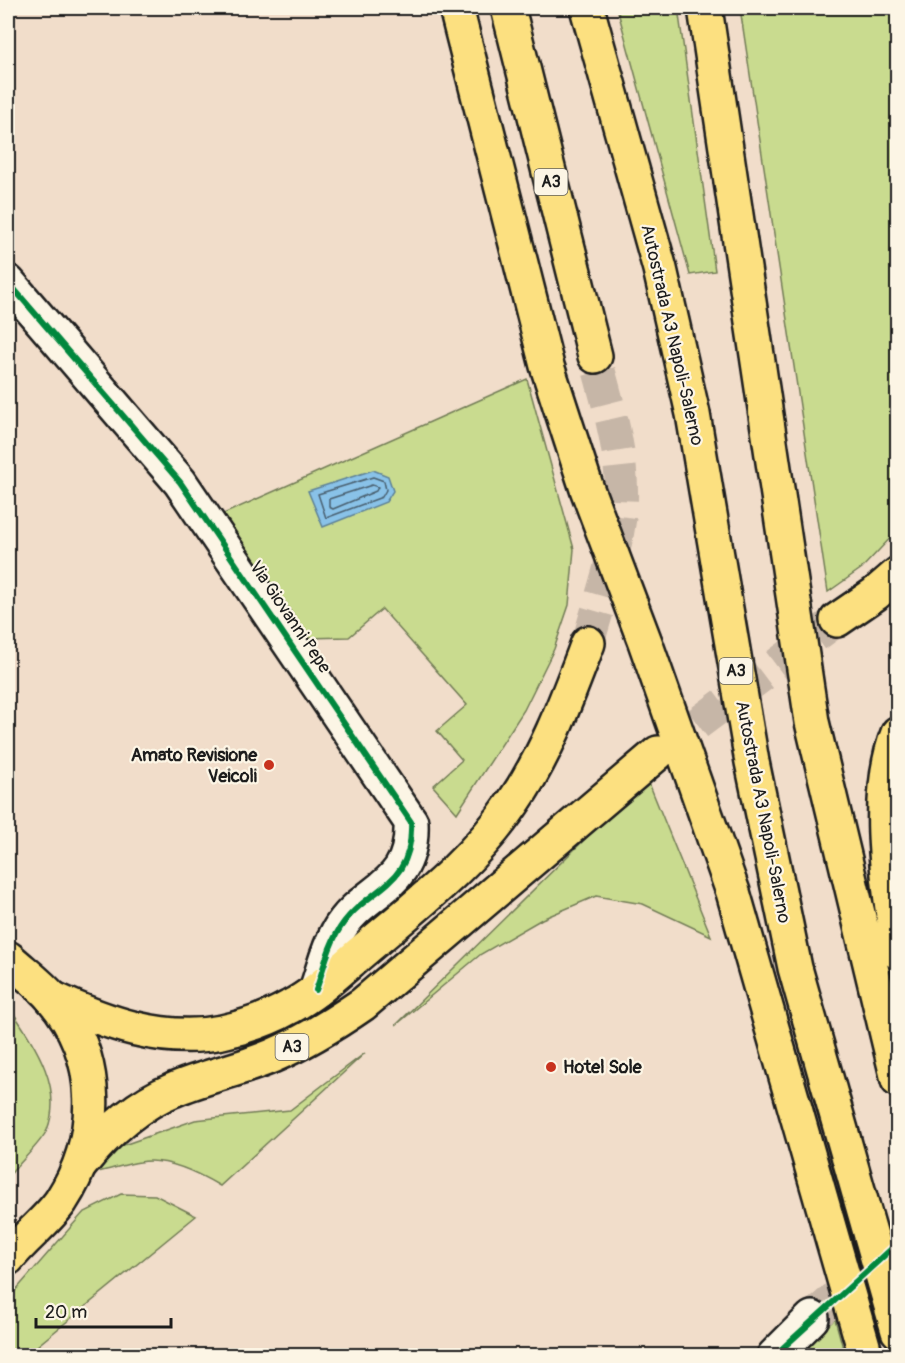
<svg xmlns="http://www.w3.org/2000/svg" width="905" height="1363" font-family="Pangolin,sans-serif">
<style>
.green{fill:#c9db8f;stroke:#727c56;stroke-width:1.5}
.water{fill:#89c2e8;stroke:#5d8096;stroke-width:1.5}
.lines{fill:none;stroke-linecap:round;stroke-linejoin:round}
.shore{stroke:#485e6e;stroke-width:1.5}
.minor-tunnel{stroke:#c6b6a7;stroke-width:33;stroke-dasharray:33 16;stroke-linecap:butt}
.motorway-tunnel{stroke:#c6b6a7;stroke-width:33;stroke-dasharray:33 16;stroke-linecap:butt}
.minor-casing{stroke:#1c1c1c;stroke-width:38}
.primary-casing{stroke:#1c1c1c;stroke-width:38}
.motorway-casing{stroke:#1c1c1c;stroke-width:38}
.minor{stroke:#fcf5e5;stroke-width:33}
.primary{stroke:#fce080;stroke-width:33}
.motorway{stroke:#fce080;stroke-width:33}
.cycleway-casing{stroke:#fcf5e5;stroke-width:10}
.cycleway{stroke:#00873e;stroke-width:6}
.poi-dot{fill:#c8321e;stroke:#fcf5e5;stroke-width:2}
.labels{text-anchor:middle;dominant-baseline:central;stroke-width:4.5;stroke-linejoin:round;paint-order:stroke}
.shield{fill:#fcf5e5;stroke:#5f5d58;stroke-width:1.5}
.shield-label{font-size:16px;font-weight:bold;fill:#1c1c1c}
.street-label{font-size:18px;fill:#1c1c1c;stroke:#fcf5e5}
.poi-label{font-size:18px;font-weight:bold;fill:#1c1c1c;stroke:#fcf5e5;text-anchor:end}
</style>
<rect width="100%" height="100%" fill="#f1ddca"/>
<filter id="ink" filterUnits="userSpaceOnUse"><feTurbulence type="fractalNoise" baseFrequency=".0167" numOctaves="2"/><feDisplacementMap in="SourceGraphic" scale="12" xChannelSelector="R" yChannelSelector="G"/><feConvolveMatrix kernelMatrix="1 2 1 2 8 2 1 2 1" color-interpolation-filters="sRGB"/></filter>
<g filter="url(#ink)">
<!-- green -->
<path class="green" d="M 617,8 L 678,8 L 715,271 L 690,275 Z
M 740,8 L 897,8 L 897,531 L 862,568 L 828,592 Z
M 527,379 L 574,549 L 569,605 L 554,649 L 524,710 L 457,813 L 433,786 L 462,760 L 437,731 L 467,705 L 382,609 L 349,637 L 307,638 L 221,515 Z
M 647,778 L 711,936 L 643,904 L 596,896 L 542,919 L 481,954 L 396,1025 Z
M 8,1005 C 31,1040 65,1085 47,1130 C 41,1143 18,1164 8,1177 Z
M 365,1053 L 220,1186 C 198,1173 165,1157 140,1162 C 126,1164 112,1169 98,1172 L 118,1147 L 195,1120 L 290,1110 Z
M 121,1194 L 155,1195 L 196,1216 L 26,1355 L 12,1355 L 8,1353 L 8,1299 L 83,1213 Z
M 835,1319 L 845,1355 L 796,1356 Z"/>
<!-- water -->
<path class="water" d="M 373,470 L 388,476 L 393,491 L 386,502 L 323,527 L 308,491 Z"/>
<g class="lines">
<!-- shore -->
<path class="shore" d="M 373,477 L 384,481 L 386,490 L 382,497 L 326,518 L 318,494 Z
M 372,485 L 378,487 L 376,491 L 333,509 L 329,507 L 329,499 Z"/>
<!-- minor-tunnel -->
<path class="minor-tunnel" d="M 812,1318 L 898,1243"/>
<!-- motorway-tunnel -->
<path class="motorway-tunnel" d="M 588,643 C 600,599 616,555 621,510 C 625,458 608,405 595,356
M 658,753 L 837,620"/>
<!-- minor casing -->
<g class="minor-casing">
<path id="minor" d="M 8,282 L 180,482 L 411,822 C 414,891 363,886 337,933 C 327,950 323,971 316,990
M 774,1356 L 812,1318"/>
</g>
<!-- primary casing -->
<g class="primary-casing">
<path id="primary" d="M 8,958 C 22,971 39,983 52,998 C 102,1056 102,1138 61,1201 C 48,1220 23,1239 8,1258"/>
</g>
<!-- motorway casing -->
<g class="motorway-casing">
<path id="motorway" d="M 456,8 L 547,366 L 587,489 L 645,642 L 733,892 L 866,1356
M 508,8 L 595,356
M 587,8 L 660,269 L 693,414 L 752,762 L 795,968 L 898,1331
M 705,8 L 812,722 L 898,1080
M 837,620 L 875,594 L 898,574
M 898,733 C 873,794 889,888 898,952
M 52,998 C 104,1022 163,1044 222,1032 C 246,1027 269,1019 290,1007 C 317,993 341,969 365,949 C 418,904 474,861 513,803 C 547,754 567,698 588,643
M 81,1164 C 106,1133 136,1105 173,1090 C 205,1076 240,1070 272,1056 C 305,1042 334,1024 363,1004 L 658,753"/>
</g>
<!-- minor -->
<use href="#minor" class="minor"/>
<!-- primary -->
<use href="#primary" class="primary"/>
<!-- motorway -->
<use href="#motorway" class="motorway"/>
<!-- cycleway casing -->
<g class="cycleway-casing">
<path id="cycleway" d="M 8,282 L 180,482 L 411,822 C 414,891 363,886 337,933 C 327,950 323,971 316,990
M 774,1356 L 898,1243"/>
</g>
<!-- cycleway -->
<use href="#cycleway" class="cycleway"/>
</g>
</g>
<!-- markers -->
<g class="poi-dot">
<circle cx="269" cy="765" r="6"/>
<circle cx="551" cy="1067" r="6"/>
</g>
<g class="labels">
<!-- shield labels -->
<g class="shield">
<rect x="534.5" y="169" width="33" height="26" rx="4.5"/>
<rect x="719.5" y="658" width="33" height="26" rx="4.5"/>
<rect x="275.5" y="1034" width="33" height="26" rx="4.5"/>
</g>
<g class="shield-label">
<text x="551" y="182">A3</text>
<text x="736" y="671">A3</text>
<text x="292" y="1047">A3</text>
</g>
<!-- street labels -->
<g class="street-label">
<text transform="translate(672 335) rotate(77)">Autostrada A3 Napoli-Salerno</text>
<text transform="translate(290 617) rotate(56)">Via Giovanni Pepe</text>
<text transform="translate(763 812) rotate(79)">Autostrada A3 Napoli-Salerno</text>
</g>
<!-- poi labels -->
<g class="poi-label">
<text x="257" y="755">Amato Revisione<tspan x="257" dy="21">Veicoli</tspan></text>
<text x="563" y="1067" text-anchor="start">Hotel Sole</text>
</g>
</g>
<!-- margin -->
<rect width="905" height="1363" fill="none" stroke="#fcf5e5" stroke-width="30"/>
<rect x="15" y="15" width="875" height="1333" fill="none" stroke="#1c1c1c" stroke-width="2" filter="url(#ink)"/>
<!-- scale -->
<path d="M36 1318v9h135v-9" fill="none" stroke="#1c1c1c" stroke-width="3"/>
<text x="45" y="1318" font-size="18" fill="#1c1c1c" stroke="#fcf5e5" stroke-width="4.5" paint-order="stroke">20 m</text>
</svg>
